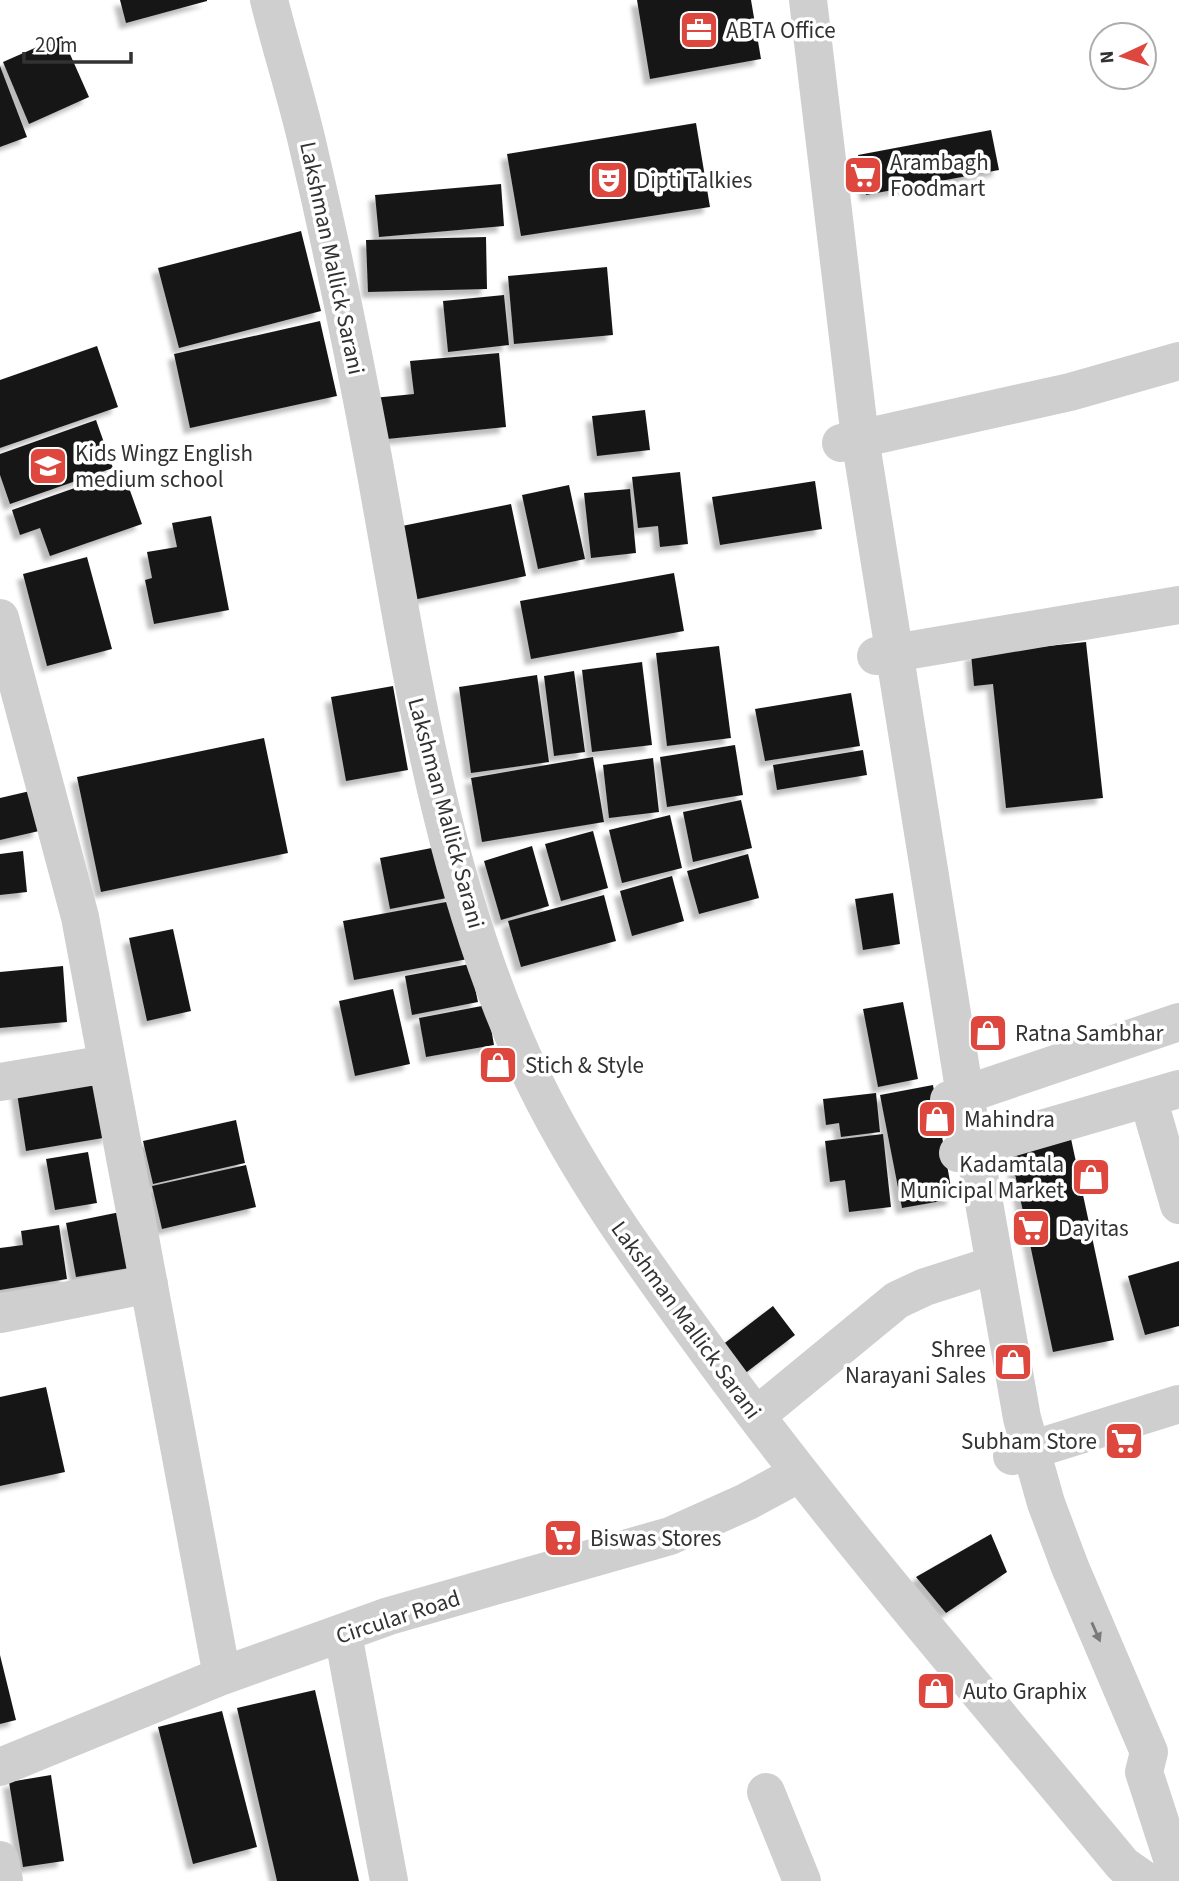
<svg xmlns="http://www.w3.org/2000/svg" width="1179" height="1881" font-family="'Source Sans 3',sans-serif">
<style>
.building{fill:#191919;filter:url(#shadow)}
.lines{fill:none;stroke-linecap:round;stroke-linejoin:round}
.minor{stroke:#cfcfcf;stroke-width:38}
.oneway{fill:#797979}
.labels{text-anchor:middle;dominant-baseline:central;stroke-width:7;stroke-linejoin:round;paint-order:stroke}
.poi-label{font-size:23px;fill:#323232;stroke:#fff;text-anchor:start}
.street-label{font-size:23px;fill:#323232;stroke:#fff}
</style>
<defs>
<filter id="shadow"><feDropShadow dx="-6" dy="6" stdDeviation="2" flood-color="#0004"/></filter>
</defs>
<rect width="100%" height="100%" fill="#fff"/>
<!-- building -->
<path class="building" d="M 120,0 L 207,0 L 207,1 L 126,23 Z
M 637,0 L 751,0 L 761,59 L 650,79 Z
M 62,36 L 89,97 L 29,124 L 3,62 Z
M 0,66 L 27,137 L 0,147 Z
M 696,123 L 710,207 L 521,236 L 507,154 Z
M 991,130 L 999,170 L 866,195 L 858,155 Z
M 501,184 L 504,226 L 379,237 L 375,195 Z
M 301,231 L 321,311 L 179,348 L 158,268 Z
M 486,237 L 487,289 L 368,292 L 366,240 Z
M 607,267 L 613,335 L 514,344 L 508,276 Z
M 504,295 L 509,345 L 448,352 L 443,301 Z
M 320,321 L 337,396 L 190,428 L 174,354 Z
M 97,346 L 118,407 L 0,448 L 0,380 Z
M 499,353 L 506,427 L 377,440 L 373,398 L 414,394 L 410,361 Z
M 645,410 L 650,450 L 597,456 L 592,416 Z
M 96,420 L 113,468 L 10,504 L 0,475 L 0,454 Z
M 123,471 L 142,524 L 50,556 L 40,528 L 20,535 L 12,510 Z
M 680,472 L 688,544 L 660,547 L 658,526 L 638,528 L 632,477 Z
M 815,481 L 822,529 L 720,545 L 712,497 Z
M 569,485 L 585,559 L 538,569 L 522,495 Z
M 630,489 L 636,553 L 591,558 L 584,493 Z
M 511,504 L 526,576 L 413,600 L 397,527 Z
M 211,516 L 229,610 L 154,624 L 145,580 L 152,578 L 147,552 L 177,547 L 172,523 Z
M 87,557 L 112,649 L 47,666 L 23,574 Z
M 674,573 L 684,631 L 531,659 L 520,601 Z
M 1086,642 L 1103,798 L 1006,808 L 993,684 L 974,686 L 971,654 Z
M 719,646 L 731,738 L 667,746 L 656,653 Z
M 642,662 L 652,745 L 592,752 L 582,670 Z
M 574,671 L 585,752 L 554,756 L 544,676 Z
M 537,675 L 549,762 L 471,773 L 459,687 Z
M 393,686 L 408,770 L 346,781 L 331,697 Z
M 851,693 L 860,746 L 765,761 L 755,709 Z
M 264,738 L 288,853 L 101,892 L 77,777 Z
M 735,745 L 743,795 L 667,807 L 660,757 Z
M 863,750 L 867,775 L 777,790 L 773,765 Z
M 593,757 L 604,822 L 482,842 L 471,778 Z
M 653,758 L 659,812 L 609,818 L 603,765 Z
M 30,791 L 39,831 L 0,840 L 0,798 Z
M 741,800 L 752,848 L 693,862 L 683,812 Z
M 670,815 L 682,868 L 622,883 L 609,830 Z
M 593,831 L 608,888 L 561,901 L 545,844 Z
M 442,846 L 452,897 L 390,909 L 380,858 Z
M 532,846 L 549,906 L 501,920 L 484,861 Z
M 23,851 L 27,892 L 0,895 L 0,854 Z
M 748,854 L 759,898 L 699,914 L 687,871 Z
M 672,876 L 684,921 L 632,936 L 620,891 Z
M 893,893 L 900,944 L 863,950 L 855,899 Z
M 604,895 L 616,941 L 521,967 L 508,921 Z
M 457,900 L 468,959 L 354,980 L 343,921 Z
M 173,929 L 191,1011 L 147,1021 L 129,938 Z
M 470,964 L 478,1002 L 412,1015 L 405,976 Z
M 63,966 L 67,1022 L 0,1028 L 0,972 Z
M 393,989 L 410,1064 L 355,1076 L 339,1001 Z
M 903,1002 L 918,1079 L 878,1087 L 863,1009 Z
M 487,1005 L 494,1045 L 426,1057 L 419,1018 Z
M 99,1074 L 109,1137 L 26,1151 L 16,1087 Z
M 933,1085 L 953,1199 L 902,1208 L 880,1095 Z
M 876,1093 L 880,1132 L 841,1137 L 839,1123 L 826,1125 L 823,1099 Z
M 236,1120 L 245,1163 L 153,1184 L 143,1141 Z
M 883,1134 L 891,1207 L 849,1212 L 845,1180 L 830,1182 L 825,1141 Z
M 1070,1134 L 1114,1340 L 1053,1352 L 1009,1146 Z
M 88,1152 L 97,1203 L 55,1210 L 46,1159 Z
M 246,1165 L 256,1207 L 162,1229 L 152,1186 Z
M 125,1211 L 135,1267 L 76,1277 L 66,1223 Z
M 59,1225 L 67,1279 L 0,1290 L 0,1248 L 23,1245 L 21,1231 Z
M 1179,1261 L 1179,1326 L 1145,1335 L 1128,1276 Z
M 773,1306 L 795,1335 L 739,1378 L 717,1349 Z
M 46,1387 L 65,1472 L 0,1486 L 0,1397 Z
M 991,1534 L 1007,1572 L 946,1613 L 916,1577 Z
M 0,1655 L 16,1720 L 0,1724 Z
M 315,1690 L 359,1881 L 277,1881 L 237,1708 Z
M 222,1711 L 257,1847 L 193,1864 L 158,1727 Z
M 51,1775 L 64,1861 L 23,1867 L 9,1782 Z"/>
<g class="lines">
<!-- minor -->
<path class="minor" d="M 269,0 C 281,48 296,95 307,142 C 332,248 354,355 374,463 C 411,666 439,874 526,1064 C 575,1170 643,1263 712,1357 C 841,1533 984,1697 1123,1865 L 1146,1881
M 808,0 L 860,438 L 965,1095 L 1022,1418 L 1046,1503 L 1070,1567 L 1149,1752 L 1144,1772 L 1179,1880
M 841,443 L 1070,392 L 1179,361
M 0,618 L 80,917 L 222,1676
M 876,656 L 1179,605
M 0,1082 L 107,1064
M 1148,1098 L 1179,1205
M 949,1100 L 1179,1022
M 958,1153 L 1179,1089
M 0,1314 L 149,1284
M 756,1416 L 897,1300 L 925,1287 L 978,1270
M 1012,1456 L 1179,1404
M 343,1634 L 389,1881
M 0,1767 L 222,1676 L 389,1616 L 670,1536 L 746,1502 L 798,1474
M 766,1792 L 802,1881
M 0,1860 L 4,1881"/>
</g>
<!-- one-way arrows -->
<defs><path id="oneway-solid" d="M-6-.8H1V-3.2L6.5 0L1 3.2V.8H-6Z" transform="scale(1.75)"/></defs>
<use class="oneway" href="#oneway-solid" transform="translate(1096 1632) rotate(66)"/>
<!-- icons -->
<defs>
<g id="office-square" transform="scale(2.0125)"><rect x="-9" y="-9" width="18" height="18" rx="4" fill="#de473e" stroke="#fff"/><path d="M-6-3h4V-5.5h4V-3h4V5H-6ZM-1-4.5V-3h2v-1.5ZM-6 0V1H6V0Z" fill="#fff"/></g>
<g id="supermarket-square" transform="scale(2.0125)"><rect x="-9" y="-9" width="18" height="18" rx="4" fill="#de473e" stroke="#fff"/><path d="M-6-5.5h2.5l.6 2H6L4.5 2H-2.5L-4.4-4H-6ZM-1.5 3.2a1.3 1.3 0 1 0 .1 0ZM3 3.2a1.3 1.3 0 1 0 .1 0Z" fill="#fff"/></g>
<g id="theatre-square" transform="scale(2.0125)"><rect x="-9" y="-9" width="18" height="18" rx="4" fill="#de473e" stroke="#fff"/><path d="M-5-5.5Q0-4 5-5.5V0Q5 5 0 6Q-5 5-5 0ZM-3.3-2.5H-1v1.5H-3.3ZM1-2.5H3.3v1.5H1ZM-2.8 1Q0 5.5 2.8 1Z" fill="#fff"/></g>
<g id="school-square" transform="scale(2.0125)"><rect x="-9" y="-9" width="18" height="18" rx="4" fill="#de473e" stroke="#fff"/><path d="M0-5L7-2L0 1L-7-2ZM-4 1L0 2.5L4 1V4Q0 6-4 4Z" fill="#fff"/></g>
<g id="shop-square" transform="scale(2.0125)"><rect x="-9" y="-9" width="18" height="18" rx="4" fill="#de473e" stroke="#fff"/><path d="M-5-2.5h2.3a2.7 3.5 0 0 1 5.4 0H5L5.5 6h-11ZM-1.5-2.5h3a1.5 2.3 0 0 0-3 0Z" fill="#fff"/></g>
</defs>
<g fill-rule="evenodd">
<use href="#office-square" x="699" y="30"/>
<use href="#supermarket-square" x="863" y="175"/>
<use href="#theatre-square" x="609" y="180"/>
<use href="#school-square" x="48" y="466"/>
<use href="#shop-square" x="988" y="1033"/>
<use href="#shop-square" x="498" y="1065"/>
<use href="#shop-square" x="937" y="1119"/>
<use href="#shop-square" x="1091" y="1177"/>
<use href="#supermarket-square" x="1031" y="1228"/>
<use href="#shop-square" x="1013" y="1362"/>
<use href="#supermarket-square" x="1124" y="1441"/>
<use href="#supermarket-square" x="563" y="1538"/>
<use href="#shop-square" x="936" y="1691"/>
</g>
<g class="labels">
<!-- poi labels -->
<g class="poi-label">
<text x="726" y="30">ABTA Office</text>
<text x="890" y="162">Arambagh<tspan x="890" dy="26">Foodmart</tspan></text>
<text x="636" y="180">Dipti Talkies</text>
<text x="75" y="453">Kids Wingz English<tspan x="75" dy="26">medium school</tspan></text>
<text x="1015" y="1033">Ratna Sambhar</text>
<text x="525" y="1065">Stich &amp; Style</text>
<text x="964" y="1119">Mahindra</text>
<text x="1064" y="1164" text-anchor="end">Kadamtala<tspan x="1064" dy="26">Municipal Market</tspan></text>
<text x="1058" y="1228">Dayitas</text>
<text x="986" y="1349" text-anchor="end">Shree<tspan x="986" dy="26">Narayani Sales</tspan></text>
<text x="1097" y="1441" text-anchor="end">Subham Store</text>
<text x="590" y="1538">Biswas Stores</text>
<text x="963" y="1691">Auto Graphix</text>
</g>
<!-- street labels -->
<g class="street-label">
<text transform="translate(332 258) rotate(78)">Lakshman Mallick Sarani</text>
<text transform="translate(446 813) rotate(75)">Lakshman Mallick Sarani</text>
<text transform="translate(686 1320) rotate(54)">Lakshman Mallick Sarani</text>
<text transform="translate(398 1617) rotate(-18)">Circular Road</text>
</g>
</g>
<!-- north arrow -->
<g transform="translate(1123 56) rotate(266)"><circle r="33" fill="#ffffff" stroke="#adadad" stroke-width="2"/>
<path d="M0-5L12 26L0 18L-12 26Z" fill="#de473e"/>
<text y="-10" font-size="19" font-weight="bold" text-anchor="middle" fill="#323232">N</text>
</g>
<!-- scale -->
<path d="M24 52v10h107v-10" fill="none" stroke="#323232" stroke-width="3.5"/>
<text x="35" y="52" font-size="21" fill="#323232" stroke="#ffffff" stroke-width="5" paint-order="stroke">20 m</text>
</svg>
